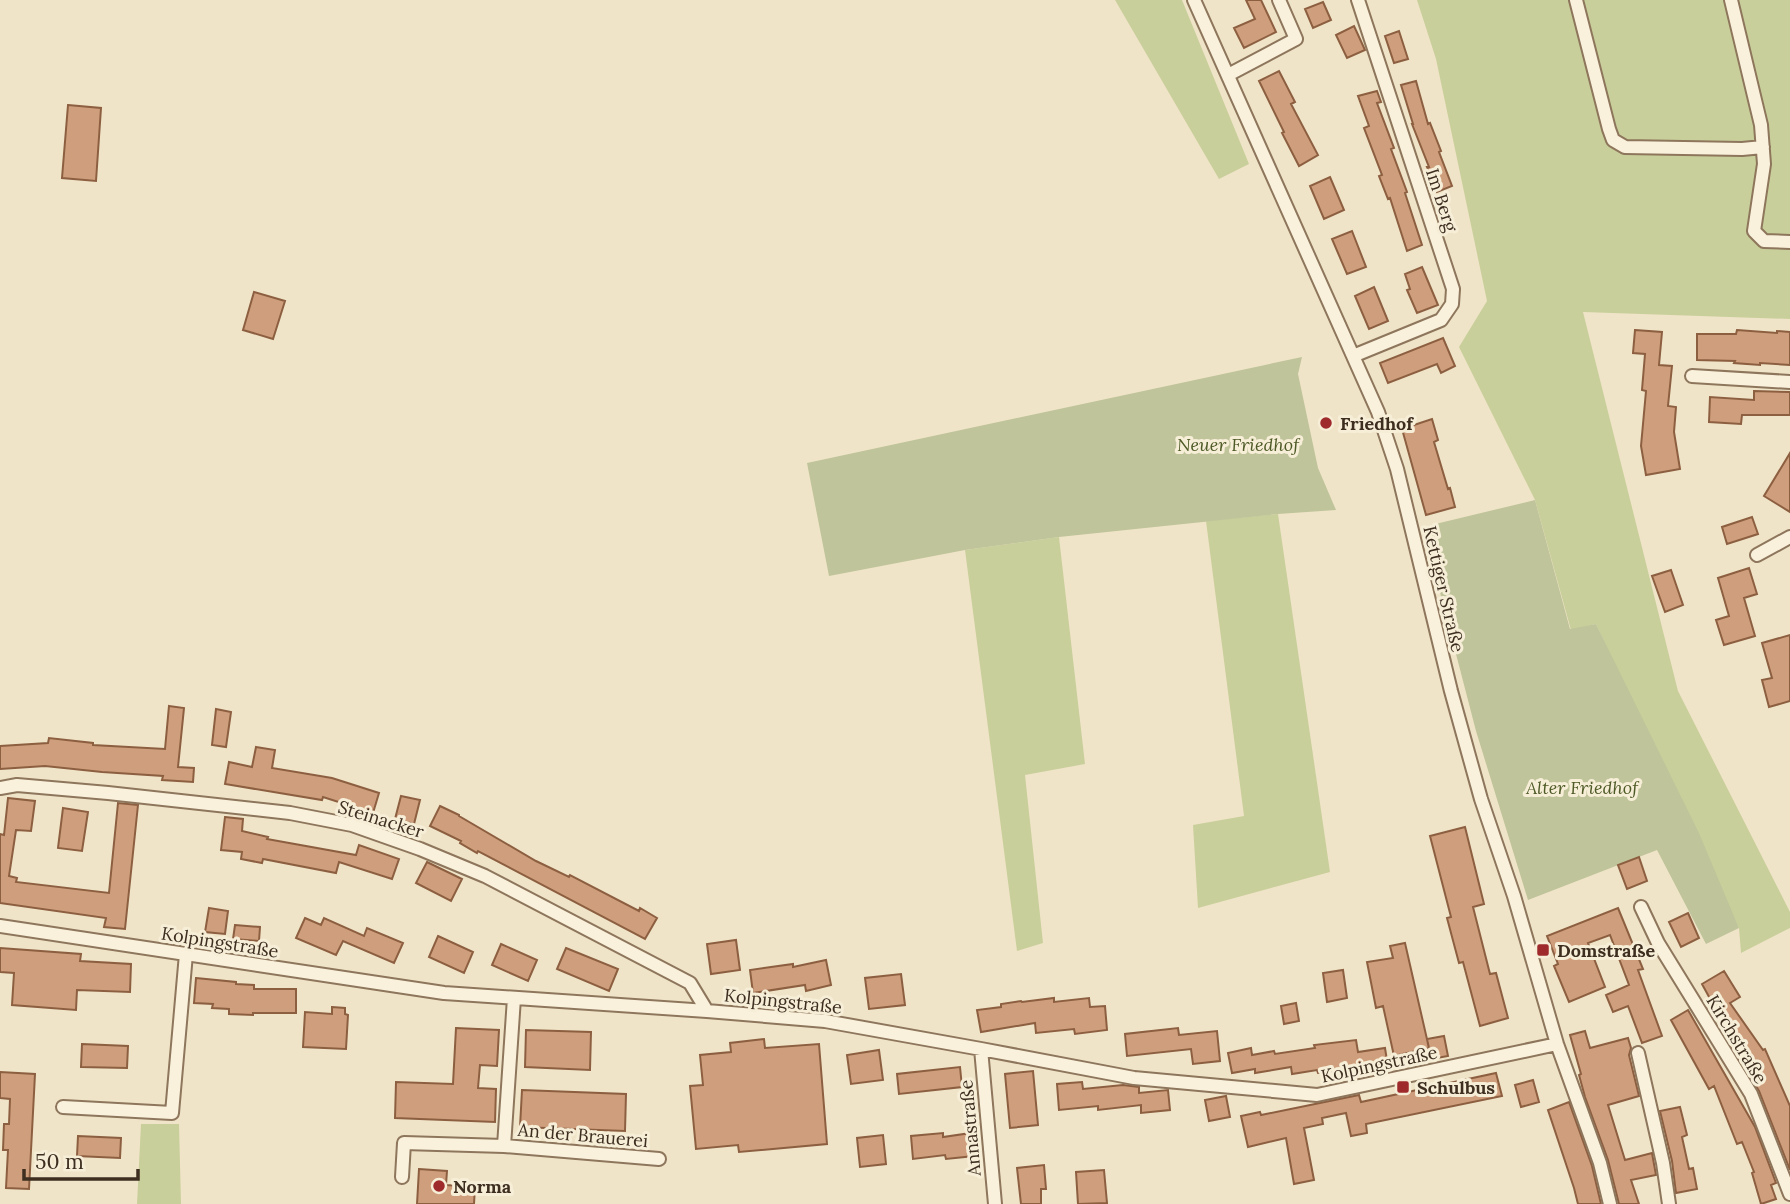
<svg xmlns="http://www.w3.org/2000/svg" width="1790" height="1204" font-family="Lora,serif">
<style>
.green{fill:#c9cf9b}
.cemetery{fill:#bfc49a}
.building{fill:#cf9f7d;stroke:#8d5f41;stroke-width:2}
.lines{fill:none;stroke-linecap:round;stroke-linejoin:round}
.minor-casing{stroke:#8d765c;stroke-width:16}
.minor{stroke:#faf1dc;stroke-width:12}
.poi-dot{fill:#9e2a2b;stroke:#f7eed8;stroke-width:2.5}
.labels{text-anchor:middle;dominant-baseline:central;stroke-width:6;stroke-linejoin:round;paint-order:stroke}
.street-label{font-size:18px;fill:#3d2e20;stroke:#f7eed8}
.poi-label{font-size:18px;font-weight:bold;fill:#3d2e20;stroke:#f7eed8;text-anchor:start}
.park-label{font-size:18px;font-style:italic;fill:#4d5a26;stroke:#f7eed8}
</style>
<rect width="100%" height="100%" fill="#f0e4c8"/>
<!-- green -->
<path class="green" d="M 1115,0 L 1182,0 L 1249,164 L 1219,179 Z
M 1417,0 L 1790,0 L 1790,319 L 1583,312 L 1678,691 L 1790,912 L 1790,928 L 1741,953 L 1739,928 L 1596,624 L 1571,630 L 1535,500 L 1459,347 L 1487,301 L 1436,59 Z
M 1278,514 L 1330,872 L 1198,908 L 1193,825 L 1244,816 L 1206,521 Z
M 1059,537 L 1085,764 L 1025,775 L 1043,943 L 1017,951 L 965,550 Z
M 141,1124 L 179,1124 L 181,1204 L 137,1204 Z"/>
<!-- cemetery -->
<path class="cemetery" d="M 1302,357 L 1298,374 L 1318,468 L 1336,510 L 1278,514 L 1059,537 L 965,550 L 829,576 L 807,463 Z
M 1535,500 L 1570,629 L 1596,624 L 1699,833 L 1739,928 L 1706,944 L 1657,850 L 1528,900 L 1476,731 L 1423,527 Z"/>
<!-- building -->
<path class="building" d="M 1246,0 L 1261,0 L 1276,32 L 1244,48 L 1234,28 L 1255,19 Z
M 1323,2 L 1331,20 L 1313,28 L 1305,9 Z
M 1354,26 L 1365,50 L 1347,58 L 1336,35 Z
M 1399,31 L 1408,59 L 1394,63 L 1385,36 Z
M 1279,71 L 1295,102 L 1291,104 L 1318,155 L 1299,166 L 1282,133 L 1284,132 L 1259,81 Z
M 1416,81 L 1428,124 L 1430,123 L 1441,151 L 1439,152 L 1452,186 L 1437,192 L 1427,167 L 1429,167 L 1412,124 L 1413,124 L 1401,85 Z
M 1377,91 L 1381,102 L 1377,103 L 1394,148 L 1391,149 L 1407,192 L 1405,193 L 1422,245 L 1407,251 L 1390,198 L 1388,199 L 1379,176 L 1382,175 L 1364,128 L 1369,126 L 1358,96 Z
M 68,105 L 101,108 L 96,181 L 62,178 Z
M 1330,177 L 1344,210 L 1324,219 L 1310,186 Z
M 1352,231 L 1366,267 L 1347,274 L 1332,239 Z
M 1422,267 L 1438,305 L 1417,313 L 1407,290 L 1410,289 L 1405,274 Z
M 1374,287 L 1388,321 L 1369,329 L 1355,296 Z
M 254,292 L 285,301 L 273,339 L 243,330 Z
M 1635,330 L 1662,332 L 1659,365 L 1672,366 L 1668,406 L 1676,407 L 1674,432 L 1680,469 L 1646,475 L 1641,446 L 1646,391 L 1642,390 L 1645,354 L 1633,353 Z
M 1737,330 L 1777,333 L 1777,331 L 1790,332 L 1790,365 L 1760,363 L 1760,365 L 1734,363 L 1735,361 L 1697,360 L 1697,334 L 1736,334 Z
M 1443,338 L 1455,366 L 1441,373 L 1437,364 L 1388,383 L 1380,363 Z
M 1754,391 L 1790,392 L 1790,415 L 1742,415 L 1741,424 L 1709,422 L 1710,397 L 1754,400 Z
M 1432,419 L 1438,440 L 1434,442 L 1448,489 L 1450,488 L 1455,507 L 1426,515 L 1402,429 Z
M 1790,453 L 1790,512 L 1764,496 Z
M 1752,517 L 1758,534 L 1727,544 L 1722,527 Z
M 1749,568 L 1757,594 L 1744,598 L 1755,636 L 1724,645 L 1716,620 L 1729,616 L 1718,578 Z
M 1671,570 L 1683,605 L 1665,612 L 1652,576 Z
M 1790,635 L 1790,701 L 1769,707 L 1762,680 L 1772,678 L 1762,643 Z
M 169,706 L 184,708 L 178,767 L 194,768 L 193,782 L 162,780 L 163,776 L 102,772 L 45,766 L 0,769 L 0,746 L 48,743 L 49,738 L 93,743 L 93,745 L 165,749 Z
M 216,709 L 231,712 L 226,747 L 212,745 Z
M 256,747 L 275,750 L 272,768 L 332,778 L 379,793 L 373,813 L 323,797 L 322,800 L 225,784 L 229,762 L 252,767 Z
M 401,796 L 420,800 L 414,824 L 395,819 Z
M 8,798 L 35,801 L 31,831 L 16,830 L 9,876 L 17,878 L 16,882 L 109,893 L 118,803 L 138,805 L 125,929 L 104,927 L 106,918 L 0,903 L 0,834 L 4,835 Z
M 440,806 L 459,815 L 459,816 L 536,861 L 569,877 L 570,875 L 639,911 L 640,908 L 657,918 L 645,939 L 478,851 L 477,853 L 460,843 L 461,841 L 430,826 Z
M 63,808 L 88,812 L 82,851 L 58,848 Z
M 225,817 L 243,819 L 242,831 L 268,837 L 267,839 L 356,855 L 359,845 L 399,859 L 392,879 L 339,862 L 336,873 L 263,859 L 262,863 L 241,859 L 242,852 L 221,850 Z
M 1465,827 L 1484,904 L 1473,907 L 1490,974 L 1496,973 L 1508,1018 L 1480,1026 L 1463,962 L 1459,963 L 1447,918 L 1451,917 L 1430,836 Z
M 1639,857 L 1647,881 L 1627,889 L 1618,865 Z
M 427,862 L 462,879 L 451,901 L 416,883 Z
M 209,908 L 228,911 L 225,934 L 205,932 Z
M 1618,908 L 1643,969 L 1638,970 L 1662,1036 L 1642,1043 L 1628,1006 L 1613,1012 L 1606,995 L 1629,985 L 1610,935 L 1588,943 L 1605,987 L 1569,1002 L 1554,966 L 1558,964 L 1547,936 Z
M 1688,913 L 1699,938 L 1681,947 L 1669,922 Z
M 305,918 L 321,925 L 324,918 L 364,936 L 367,928 L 403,943 L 394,963 L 343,941 L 336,955 L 296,938 Z
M 235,925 L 260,927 L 259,941 L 233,939 Z
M 438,936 L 473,952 L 464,973 L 429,957 Z
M 736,940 L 740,970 L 711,974 L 707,944 Z
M 1405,943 L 1429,1048 L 1394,1056 L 1383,1006 L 1376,1008 L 1367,962 L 1393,958 L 1390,946 Z
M 501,944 L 537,960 L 528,981 L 492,965 Z
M 0,948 L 81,954 L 80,961 L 131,964 L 130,992 L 77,990 L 76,1010 L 12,1005 L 14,973 L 0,972 Z
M 566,948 L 618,969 L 609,991 L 557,969 Z
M 826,960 L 831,985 L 806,991 L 805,985 L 753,993 L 750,970 L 793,964 L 793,967 Z
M 1343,970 L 1347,998 L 1327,1002 L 1323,973 Z
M 1724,971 L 1740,997 L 1730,1003 L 1763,1050 L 1765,1049 L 1790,1106 L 1790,1170 L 1759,1091 L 1750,1076 L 1743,1058 L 1747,1057 L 1725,1026 L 1702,984 Z
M 901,974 L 905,1005 L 869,1009 L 865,978 Z
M 196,978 L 236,982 L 236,984 L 254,985 L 254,989 L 296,989 L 296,1013 L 253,1013 L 253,1015 L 229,1014 L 229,1009 L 212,1008 L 213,1004 L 194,1003 Z
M 1054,998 L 1054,1002 L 1089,998 L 1090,1007 L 1105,1006 L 1107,1030 L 1075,1034 L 1074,1029 L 1036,1033 L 1035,1023 L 981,1032 L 977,1010 L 1001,1007 L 1001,1004 L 1021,1001 L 1022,1002 Z
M 1296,1003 L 1299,1021 L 1284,1024 L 1281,1006 Z
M 332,1007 L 345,1008 L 345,1014 L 348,1015 L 346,1049 L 303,1047 L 305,1012 L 332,1014 Z
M 1688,1010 L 1755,1127 L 1776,1183 L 1771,1185 L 1776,1199 L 1761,1204 L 1752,1173 L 1754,1172 L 1742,1142 L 1737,1144 L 1714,1086 L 1709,1089 L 1671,1020 Z
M 456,1028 L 499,1030 L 497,1066 L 480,1065 L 478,1088 L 496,1089 L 495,1122 L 395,1118 L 396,1082 L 453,1084 Z
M 1178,1028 L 1179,1035 L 1217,1031 L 1220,1061 L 1193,1064 L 1191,1049 L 1127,1056 L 1125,1034 Z
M 526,1030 L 591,1032 L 590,1070 L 525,1067 Z
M 1585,1031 L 1590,1048 L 1628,1038 L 1631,1048 L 1629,1055 L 1639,1096 L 1608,1105 L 1625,1160 L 1652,1153 L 1656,1175 L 1631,1180 L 1639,1204 L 1619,1204 L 1608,1160 L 1585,1097 L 1579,1075 L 1581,1074 L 1570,1035 Z
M 1444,1036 L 1448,1056 L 1431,1059 L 1427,1039 Z
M 764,1039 L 765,1048 L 819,1044 L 827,1144 L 739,1152 L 738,1145 L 696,1149 L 690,1086 L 703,1085 L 700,1055 L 731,1052 L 730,1043 Z
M 1356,1040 L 1358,1052 L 1385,1048 L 1388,1067 L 1365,1070 L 1365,1067 L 1318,1073 L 1317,1070 L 1292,1074 L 1291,1067 L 1255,1073 L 1255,1069 L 1232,1073 L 1228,1053 L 1251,1048 L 1252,1055 L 1274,1051 L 1275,1054 L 1315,1048 L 1314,1045 Z
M 82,1044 L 128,1046 L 127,1068 L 81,1067 Z
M 879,1050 L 883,1080 L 851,1084 L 847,1055 Z
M 960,1067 L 962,1087 L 899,1094 L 897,1074 Z
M 1033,1071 L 1038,1125 L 1010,1128 L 1005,1074 Z
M 0,1072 L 35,1074 L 29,1189 L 6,1188 L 8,1150 L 3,1150 L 4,1124 L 9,1124 L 10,1099 L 0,1098 Z
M 1496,1073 L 1502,1096 L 1366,1124 L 1367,1133 L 1351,1136 L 1346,1113 L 1322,1118 L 1323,1124 L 1304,1128 L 1314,1180 L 1294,1184 L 1286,1138 L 1248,1147 L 1241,1116 L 1260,1112 L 1261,1115 L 1359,1095 L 1361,1102 Z
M 1533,1080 L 1539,1102 L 1521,1107 L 1515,1085 Z
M 1082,1082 L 1083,1089 L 1123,1085 L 1139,1087 L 1139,1093 L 1168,1090 L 1170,1110 L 1141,1113 L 1141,1105 L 1098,1110 L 1098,1106 L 1059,1110 L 1057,1084 Z
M 522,1090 L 626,1094 L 625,1131 L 520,1127 Z
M 1226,1096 L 1230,1117 L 1209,1121 L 1205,1100 Z
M 1569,1102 L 1592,1166 L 1601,1204 L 1578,1204 L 1574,1188 L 1548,1110 Z
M 1680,1107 L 1687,1135 L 1682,1137 L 1689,1169 L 1693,1168 L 1697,1189 L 1676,1193 L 1672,1161 L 1660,1111 Z
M 943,1133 L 943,1137 L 971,1133 L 974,1156 L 946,1159 L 945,1155 L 913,1159 L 911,1136 Z
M 883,1135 L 886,1164 L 860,1167 L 857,1138 Z
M 78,1136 L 121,1138 L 120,1158 L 77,1156 Z
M 1044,1165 L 1046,1189 L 1041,1189 L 1041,1204 L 1021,1204 L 1017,1168 Z
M 419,1169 L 447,1171 L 446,1185 L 475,1187 L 474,1204 L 417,1204 Z
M 1104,1170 L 1107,1203 L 1078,1204 L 1076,1172 Z"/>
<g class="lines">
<!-- minor casing -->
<g class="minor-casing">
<path id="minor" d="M 1194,0 L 1353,356 L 1378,412 L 1397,469 L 1451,691 L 1481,799 L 1514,896 L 1557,1044 L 1600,1163 L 1610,1204
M 1576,0 L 1609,129 L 1613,140 L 1625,147 L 1742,149 L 1763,147
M 1731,0 L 1761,125 L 1764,164 L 1754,231 L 1764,241 L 1790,242
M 1228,75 L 1296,39 L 1279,0
M 1353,356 L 1441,320 L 1452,304 L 1453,289 L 1358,0
M 1692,376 L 1790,382
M 1757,555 L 1790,537
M 0,788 L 17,785 L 108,793 L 290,813 L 352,825 L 420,849 L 485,876 L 690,983 L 707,1011
M 1641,907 L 1658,943 L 1751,1094 L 1790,1194
M 0,926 L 444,993 L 707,1011 L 825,1021 L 981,1049 L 1134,1078 L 1317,1095 L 1557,1044
M 981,1049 L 995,1204
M 1638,1053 L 1663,1163 L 1669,1204
M 63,1107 L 172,1113 L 186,954
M 504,1146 L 514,998
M 402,1177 L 404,1143 L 504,1146 L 659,1159"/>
</g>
<!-- minor -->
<use href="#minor" class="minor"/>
</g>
<!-- markers -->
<g class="poi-dot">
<circle cx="1326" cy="423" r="7"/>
<rect x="1536" y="943" width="14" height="14" rx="3.5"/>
<rect x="1396" y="1080" width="14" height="14" rx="3.5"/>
<circle cx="439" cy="1186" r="7"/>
</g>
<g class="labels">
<!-- street labels -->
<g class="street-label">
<text transform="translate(1442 200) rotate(72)">Im Berg</text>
<text transform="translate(1444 589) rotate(77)">Kettiger Straße</text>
<text transform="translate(381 819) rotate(17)">Steinacker</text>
<text transform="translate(220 942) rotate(9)">Kolpingstraße</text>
<text transform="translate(783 1001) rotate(6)">Kolpingstraße</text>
<text transform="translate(1737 1039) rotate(59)">Kirchstraße</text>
<text transform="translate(1379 1064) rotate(-12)">Kolpingstraße</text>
<text transform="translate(970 1128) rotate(-95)">Annastraße</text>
<text transform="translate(583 1135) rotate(5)">An der Brauerei</text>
</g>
<!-- poi labels -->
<g class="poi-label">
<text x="1340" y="423">Friedhof</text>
<text x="1557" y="950">Domstraße</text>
<text x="1417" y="1087">Schulbus</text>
<text x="453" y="1186">Norma</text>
</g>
<!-- park labels -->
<g class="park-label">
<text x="1238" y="444">Neuer Friedhof</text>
<text x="1582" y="787">Alter Friedhof</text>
</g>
</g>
<!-- scale -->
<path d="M24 1169v10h114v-10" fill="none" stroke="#3d2e20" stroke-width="3.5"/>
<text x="35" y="1169" font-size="21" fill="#3d2e20" stroke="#f7eed8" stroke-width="5" paint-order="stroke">50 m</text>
</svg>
